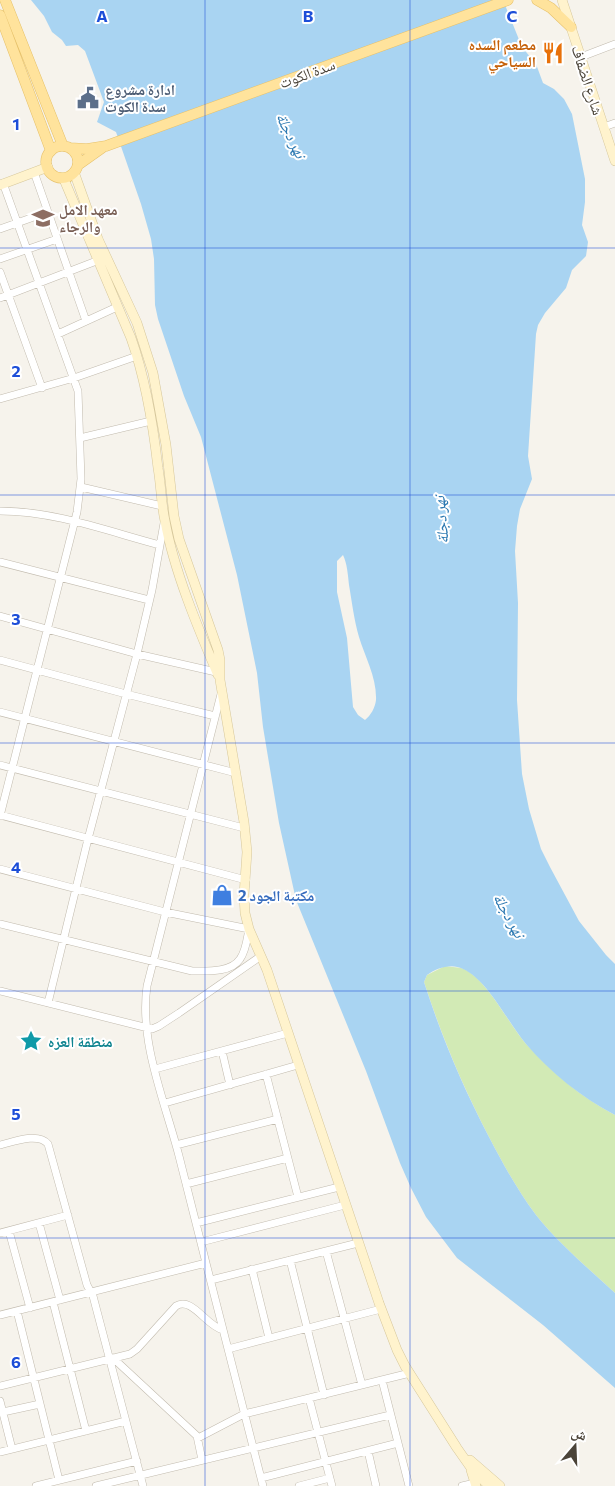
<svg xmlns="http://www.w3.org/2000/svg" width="615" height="1486" font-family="Commissioner,'Noto Naskh Arabic',sans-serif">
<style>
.green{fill:#d2eab5}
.water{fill:#a9d4f2;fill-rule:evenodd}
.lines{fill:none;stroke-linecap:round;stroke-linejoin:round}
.street-casing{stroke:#c2bbae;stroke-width:8}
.secondary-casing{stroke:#d6c79b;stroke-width:10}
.primary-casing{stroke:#e6c16a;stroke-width:11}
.street{stroke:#fff;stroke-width:7}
.secondary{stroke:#fff3cd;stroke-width:9}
.primary{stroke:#ffe39c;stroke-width:10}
.grid{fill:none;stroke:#1d4ed8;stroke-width:1;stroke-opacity:0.55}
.labels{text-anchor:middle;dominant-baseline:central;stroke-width:4;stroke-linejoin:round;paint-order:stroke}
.food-label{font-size:15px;font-weight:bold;fill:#c56008;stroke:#fff;text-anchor:end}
.street-label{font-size:15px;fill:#4b4439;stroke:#fff}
.service-label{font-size:15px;font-weight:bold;fill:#4e5e75;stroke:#fff;text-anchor:start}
.education-label{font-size:15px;font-weight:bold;fill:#785e54;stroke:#fff;text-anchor:start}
.shop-label{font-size:15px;font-weight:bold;fill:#366cbe;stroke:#fff;text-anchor:start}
.culture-label{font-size:15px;font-weight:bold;fill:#0d838f;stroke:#fff;text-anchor:start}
.water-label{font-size:16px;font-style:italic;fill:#2e7ab2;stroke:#fff}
.grid-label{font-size:16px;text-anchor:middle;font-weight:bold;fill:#1d4ed8;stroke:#fff;stroke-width:4;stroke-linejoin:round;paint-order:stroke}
</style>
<rect width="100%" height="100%" fill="#f6f3ec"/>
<!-- green -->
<path class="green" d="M 445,966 C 450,967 456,967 461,968 C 485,975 510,1027 528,1046 C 554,1074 581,1097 615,1115 L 615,1293 C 588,1268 559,1244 536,1215 C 518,1191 503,1164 489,1137 C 462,1085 442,1037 424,982 L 427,975 Z"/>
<!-- water -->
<path class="water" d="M 31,0 L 503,0 L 522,47 L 536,64 L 543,83 L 554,89 L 564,99 L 572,114 L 585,179 L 585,202 L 582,225 L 588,242 L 586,256 L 572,270 L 566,288 L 545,313 L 538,325 L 536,334 L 528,456 L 532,479 L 520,509 L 517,526 L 515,551 L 518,603 L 517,700 L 522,774 L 529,809 L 541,849 L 550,867 L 579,921 L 606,955 L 615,964 L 615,1115 C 581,1097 551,1073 526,1044 C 508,1023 488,980 463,969 C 451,963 437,968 427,975 L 424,982 C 442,1038 462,1085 489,1137 C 503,1164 518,1191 536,1215 C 559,1244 588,1268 615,1293 L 615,1388 L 543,1325 L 457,1258 L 426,1217 L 411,1188 L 400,1163 L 366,1071 L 296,900 L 279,823 L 263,727 L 257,673 L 237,575 L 201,437 L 184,396 L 158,319 L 155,305 L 154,259 L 151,239 L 141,204 L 116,132 L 97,122 L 104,102 L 85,51 L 78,45 L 66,46 L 62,40 L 52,32 L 44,16 ZM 343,555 C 347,563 348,575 349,585 C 352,602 354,620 359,637 C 365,657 377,678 376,700 C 375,708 371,715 365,720 L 358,715 L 353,707 L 347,638 L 337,592 L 337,561 Z"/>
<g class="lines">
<!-- street casing -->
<g class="street-casing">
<path id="street" d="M 581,57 L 615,44
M 604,127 L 615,123
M 34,172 L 86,321
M 0,229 L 48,212
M 0,259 L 57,239
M 0,272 L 42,388
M 0,298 L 99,260
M 58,334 L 117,307
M 0,399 L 74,378 L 137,356
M 80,438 L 151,421
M 81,487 L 162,506
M 0,511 C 54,511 107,531 160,545
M 0,562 L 149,600
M 0,616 L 137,654 L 216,672
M 0,660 L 126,694 L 215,716
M 221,694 L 147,986 C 139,1042 165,1102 179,1156 C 207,1266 234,1376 263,1486
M 0,712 L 236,773
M 0,765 L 244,828
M 0,815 L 246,880
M 0,816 L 77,512 L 81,479 L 78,391 L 3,183
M 0,869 L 165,912 L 249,929 C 247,939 246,951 240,959 C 231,973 206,971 192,971 L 0,924
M 0,991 L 152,1029 L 159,1026 L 179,1013 L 261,956
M 48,1003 L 88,839 L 137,654 L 152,590 L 164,523
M 222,1051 L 230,1085
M 155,1069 L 288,1033
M 266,1074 L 298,1197
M 165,1103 L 298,1065
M 0,1145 C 13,1142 38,1132 48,1144 L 87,1285 L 93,1296 L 143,1486
M 176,1145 L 278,1119
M 186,1184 L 288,1158
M 39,1223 L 60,1300
M 196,1223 L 339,1187
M 9,1231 L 30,1308
M 0,1233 L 68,1215
M 201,1242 L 345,1205
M 326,1251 L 362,1385
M 290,1260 L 324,1395
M 252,1269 L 269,1338
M 211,1280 L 358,1243
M 53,1302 L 86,1431
M 17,1311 L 59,1480
M 0,1315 L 206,1263
M 228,1349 L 381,1309
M 113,1358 L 197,1436 L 202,1460
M 382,1380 L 409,1486
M 0,1386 L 130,1354 L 137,1349 L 176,1306 C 192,1296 206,1326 223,1330
M 309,1398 L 332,1486
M 0,1401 L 12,1449
M 3,1412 L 40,1404
M 198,1438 L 244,1414 L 410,1373
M 368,1451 L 376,1486
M 0,1452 L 126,1421
M 261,1478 L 398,1443
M 36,1486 L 137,1461
M 96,1486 L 390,1415
M 299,1486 L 330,1478
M 462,1486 L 475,1483"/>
</g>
<!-- secondary casing -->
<g class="secondary-casing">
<path id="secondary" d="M 562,0 L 615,161
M 74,172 L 98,239 L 137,323 L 153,373 L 166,445 L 174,516 L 179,539 L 218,650 L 220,660 L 220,680 L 244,822 L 247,852 L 244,895 L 245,913 L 249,929 L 267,970 L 379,1303 L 397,1350 L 405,1366 L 457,1448 L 471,1468 L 489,1486
M 63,177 L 131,338 C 146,380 153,424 158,468 C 161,485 161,503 165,521 C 174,571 198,628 218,675
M 0,185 L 48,167
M 470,1460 L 500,1486
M 471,1470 L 476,1486"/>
</g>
<!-- primary casing -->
<g class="primary-casing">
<path id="primary" d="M 5,0 L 63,146
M 537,0 L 551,8 L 571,27
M 0,15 L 51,151
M46 162a16 16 0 1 1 32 0a16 16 0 1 1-32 0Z
M 70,148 L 87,149 L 106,146 L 508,0
M 78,165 L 102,148"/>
</g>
<!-- street -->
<use href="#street" class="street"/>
<!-- secondary -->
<use href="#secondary" class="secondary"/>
<!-- primary -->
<use href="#primary" class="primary"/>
</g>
<!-- grid -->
<path class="grid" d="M 205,0 L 205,1486M 410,0 L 410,1486M 0,248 L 615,248M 0,495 L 615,495M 0,743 L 615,743M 0,991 L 615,991M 0,1238 L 615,1238"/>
<!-- icons -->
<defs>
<g id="restaurant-bare" transform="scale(1.725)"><path d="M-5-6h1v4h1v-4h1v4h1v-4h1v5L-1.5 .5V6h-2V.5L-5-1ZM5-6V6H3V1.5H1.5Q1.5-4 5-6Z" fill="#e8710a" stroke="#fff" stroke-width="2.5" paint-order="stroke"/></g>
<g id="civic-bare" transform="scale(1.725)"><path d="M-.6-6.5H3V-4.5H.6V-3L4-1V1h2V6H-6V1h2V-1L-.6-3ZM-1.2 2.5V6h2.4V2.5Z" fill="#5c6f8a" stroke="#fff" stroke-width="2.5" paint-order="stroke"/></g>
<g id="university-bare" transform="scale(1.725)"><path d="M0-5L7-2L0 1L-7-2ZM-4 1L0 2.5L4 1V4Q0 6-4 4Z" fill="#8d6e63" stroke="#fff" stroke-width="2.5" paint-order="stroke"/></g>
<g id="shop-bare" transform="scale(1.725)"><path d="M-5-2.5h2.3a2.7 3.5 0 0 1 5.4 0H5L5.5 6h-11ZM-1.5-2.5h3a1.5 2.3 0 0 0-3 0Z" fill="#3f7fe0" stroke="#fff" stroke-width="2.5" paint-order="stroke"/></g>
<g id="sight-bare" transform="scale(1.725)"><path d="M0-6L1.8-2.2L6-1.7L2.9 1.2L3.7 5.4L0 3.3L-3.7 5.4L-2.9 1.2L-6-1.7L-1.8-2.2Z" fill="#0f9aa8" stroke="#fff" stroke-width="2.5" paint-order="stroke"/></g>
</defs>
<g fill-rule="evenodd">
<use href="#restaurant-bare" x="553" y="53"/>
<use href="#civic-bare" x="88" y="98"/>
<use href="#university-bare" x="43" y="218"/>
<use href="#shop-bare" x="222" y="895"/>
<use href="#sight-bare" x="31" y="1041"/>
</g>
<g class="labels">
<!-- food labels -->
<g class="food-label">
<text x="536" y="44">مطعم السده<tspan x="536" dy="17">السياحي</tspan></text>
</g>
<!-- street labels -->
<g class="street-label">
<text transform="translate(307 73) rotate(-20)">سدة الكوت</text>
<text transform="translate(588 80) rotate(72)">شارع الضفاف</text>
</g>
<!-- service labels -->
<g class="service-label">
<text x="105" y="89">ادارة مشروع<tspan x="105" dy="17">سدة الكوت</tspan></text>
</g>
<!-- education labels -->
<g class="education-label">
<text x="59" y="209">معهد الامل<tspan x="59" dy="17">والرجاء</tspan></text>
</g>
<!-- shop labels -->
<g class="shop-label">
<text x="238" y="895">مكتبة الجود 2</text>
</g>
<!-- culture labels -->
<g class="culture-label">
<text x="48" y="1041">منطقة العزه</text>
</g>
<!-- water labels -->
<g class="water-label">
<text transform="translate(292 135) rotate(64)">نهر دجلة</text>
<text transform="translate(440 520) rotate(-95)">نهر دجلة</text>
<text transform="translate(510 915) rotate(61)">نهر دجلة</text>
</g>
</g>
<g class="grid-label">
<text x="102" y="22">A</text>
<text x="308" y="22">B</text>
<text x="512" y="22">C</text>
<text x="16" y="130">1</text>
<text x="16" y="377">2</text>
<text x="16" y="625">3</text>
<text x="16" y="873">4</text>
<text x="16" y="1120">5</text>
<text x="16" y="1368">6</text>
</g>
<!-- north arrow -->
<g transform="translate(575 1446) rotate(19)" stroke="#ffffff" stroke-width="4" paint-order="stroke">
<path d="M0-4L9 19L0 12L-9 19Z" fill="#4b4439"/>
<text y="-8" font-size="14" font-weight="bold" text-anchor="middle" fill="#4b4439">ش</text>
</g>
</svg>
